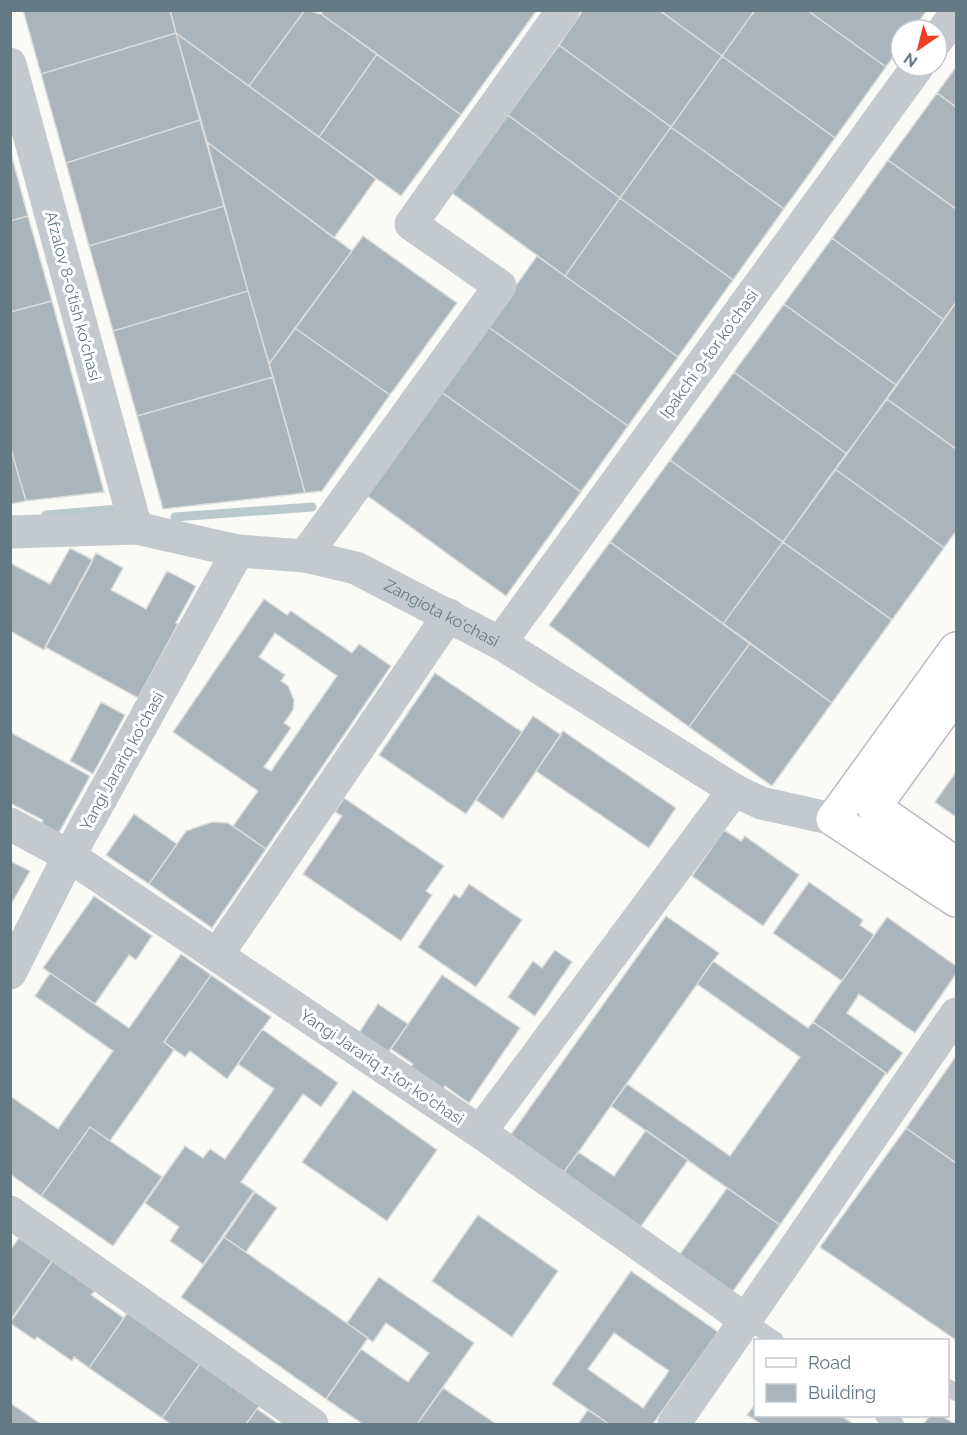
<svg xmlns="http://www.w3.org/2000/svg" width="967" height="1435" font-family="Raleway,sans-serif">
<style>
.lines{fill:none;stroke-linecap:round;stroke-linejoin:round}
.stream{stroke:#b9c9cc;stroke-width:9}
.building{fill:#a9b5ba;stroke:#dcdcda;stroke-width:1.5;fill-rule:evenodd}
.secondary-casing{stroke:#b5bdc1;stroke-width:36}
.service{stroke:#c3c9cc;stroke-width:16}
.minor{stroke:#c3c9cc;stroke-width:33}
.tertiary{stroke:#c3c9cc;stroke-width:33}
.secondary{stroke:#fff;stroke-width:33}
.labels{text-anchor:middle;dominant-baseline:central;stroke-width:6;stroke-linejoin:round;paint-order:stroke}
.street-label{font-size:16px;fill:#637984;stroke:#fff}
</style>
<rect width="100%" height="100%" fill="#fafaf7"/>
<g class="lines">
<!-- stream -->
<path class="stream" d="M 46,515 L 119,509
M 175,517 L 312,507"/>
</g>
<!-- building -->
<path class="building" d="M 23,10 L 170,10 L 176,33 L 41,74 Z
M 170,10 L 305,10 L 249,86 L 176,33 Z
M 305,10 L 321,14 L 377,54 L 319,137 L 249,86 Z
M 324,10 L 537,10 L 461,115 L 321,14 Z
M 583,10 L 659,10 L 722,56 L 671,127 L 559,45 Z
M 659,10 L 755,10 L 722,56 Z
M 755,10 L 807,10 L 886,67 L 835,138 L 722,56 Z
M 807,10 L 927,10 L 913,30 L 901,30 L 901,46 L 886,67 Z
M 176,33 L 200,120 L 66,163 L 41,74 Z
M 176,33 L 376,179 L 334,238 L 207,142 Z
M 559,45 L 671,127 L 620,198 L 508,115 Z
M 377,54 L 461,115 L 401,196 L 319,137 Z
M 722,56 L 835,138 L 784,209 L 671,127 Z
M 956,67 L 956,107 L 937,93 Z
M 937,93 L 956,107 L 956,209 L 888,160 Z
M 508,115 L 620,198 L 565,276 L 452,193 Z
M 200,120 L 224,206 L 89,246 L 66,163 Z
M 671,127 L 784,209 L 733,280 L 620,198 Z
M 207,142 L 352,251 L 269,364 L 248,291 Z
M 10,150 L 28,216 L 10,221 Z
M 888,160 L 956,209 L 956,302 L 944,320 L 832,238 Z
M 620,198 L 733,280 L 678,357 L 565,276 Z
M 224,206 L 248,291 L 113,331 L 89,246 Z
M 28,216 L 52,301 L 10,312 L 10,221 Z
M 363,236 L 457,303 L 390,395 L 295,328 Z
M 832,238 L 944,320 L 896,385 L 784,304 Z
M 537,256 L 678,357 L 628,426 L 487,326 Z
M 248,291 L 273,377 L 137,416 L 113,331 Z
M 52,301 L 104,492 L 26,501 L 10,446 L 10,312 Z
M 956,302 L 956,449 L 887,399 Z
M 784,304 L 896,385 L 847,454 L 734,372 Z
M 487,326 L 628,426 L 581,492 L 440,391 Z
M 295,328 L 390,395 L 322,491 L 305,493 L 269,364 Z
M 734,372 L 847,454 L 783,542 L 670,460 Z
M 273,377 L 305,493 L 163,509 L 137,416 Z
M 440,391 L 581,492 L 506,596 L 365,494 Z
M 887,399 L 956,449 L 956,531 L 944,548 L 835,469 Z
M 10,446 L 26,501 L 10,504 Z
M 670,460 L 783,542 L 723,624 L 610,542 Z
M 835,469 L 944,548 L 892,620 L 783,542 Z
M 610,542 L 750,643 L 689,727 L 549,625 Z
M 783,542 L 892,620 L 832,703 L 723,624 Z
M 70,548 L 93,560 L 44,650 L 10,631 L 10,563 L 50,584 Z
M 96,553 L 123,568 L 111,590 L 146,609 L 167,571 L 196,586 L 176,623 L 178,624 L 138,698 L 45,647 Z
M 264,599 L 287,615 L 291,611 L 352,653 L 359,644 L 391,666 L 266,849 L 233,826 L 258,791 L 173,732 ZM 275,633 L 337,676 L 271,771 L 264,767 L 291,728 L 284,723 L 293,710 L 294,700 L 288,686 L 281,681 L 285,675 L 259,657 Z
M 750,643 L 832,703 L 772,786 L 689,727 Z
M 435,673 L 522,732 L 466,814 L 379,755 Z
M 101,702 L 125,715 L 93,774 L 70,761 Z
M 533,716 L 561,735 L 503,819 L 476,800 Z
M 563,731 L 676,808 L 649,848 L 536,771 Z
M 10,732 L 90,776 L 57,836 L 40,827 L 43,820 L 10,803 Z
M 956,772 L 956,817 L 935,802 Z
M 344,798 L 444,866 L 426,891 L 432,895 L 401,941 L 303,874 L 342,816 L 335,812 Z
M 134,814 L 177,844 L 149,884 L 106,855 Z
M 212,822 L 228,823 L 266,849 L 212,928 L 149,884 L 186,831 Z
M 724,830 L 741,841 L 745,836 L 799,875 L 763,926 L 692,876 Z
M 10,861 L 30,871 L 10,906 Z
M 809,882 L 863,920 L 860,925 L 874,935 L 842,981 L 773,933 Z
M 469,884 L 522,920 L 476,987 L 418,947 L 454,894 L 460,898 Z
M 94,896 L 152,936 L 136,960 L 129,955 L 95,1004 L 43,968 Z
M 666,916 L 719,953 L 560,1178 L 507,1140 Z
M 887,917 L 956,966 L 956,974 L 915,1033 L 859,994 L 847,1013 L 903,1053 L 887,1074 L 813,1022 Z
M 555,950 L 572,962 L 535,1016 L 508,997 L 533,961 L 542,968 Z
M 181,954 L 211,975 L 164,1042 L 174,1050 L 110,1141 L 90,1127 L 41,1196 L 10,1174 L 10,1096 L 58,1129 L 113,1051 L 35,996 L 50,973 L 129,1028 Z
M 713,961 L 808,1028 L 813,1022 L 886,1073 L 780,1225 L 611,1106 L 627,1084 L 730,1156 L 800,1057 L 697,984 Z
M 211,975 L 271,1017 L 227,1079 L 190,1051 L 185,1057 L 164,1042 Z
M 442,975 L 520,1028 L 469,1103 L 445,1086 L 440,1092 L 409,1071 L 413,1064 L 391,1049 Z
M 378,1004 L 408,1024 L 387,1054 L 358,1034 Z
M 262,1029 L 338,1083 L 321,1107 L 303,1094 L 241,1182 L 254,1191 L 203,1264 L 170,1241 L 179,1227 L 145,1203 L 185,1146 L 203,1158 L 210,1149 L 225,1159 L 274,1089 L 238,1064 Z
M 956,1056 L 956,1163 L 906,1128 Z
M 353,1090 L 437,1150 L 387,1221 L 302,1162 Z
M 90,1127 L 162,1177 L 113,1246 L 41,1196 Z
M 906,1128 L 956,1163 L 956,1340 L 820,1247 Z
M 646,1130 L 688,1160 L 637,1232 L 560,1178 L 578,1152 L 614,1176 Z
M 727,1188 L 780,1225 L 731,1294 L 678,1257 Z
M 255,1192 L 277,1208 L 246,1252 L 224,1237 Z
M 478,1215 L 558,1271 L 512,1337 L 432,1281 Z
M 224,1237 L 368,1338 L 326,1399 L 181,1297 Z
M 19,1238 L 52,1261 L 10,1321 L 10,1250 Z
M 52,1261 L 95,1291 L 91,1295 L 124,1318 L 89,1368 L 74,1357 L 72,1361 L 37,1337 L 35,1340 L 10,1323 Z
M 631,1271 L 718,1332 L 653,1424 L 609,1424 L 552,1384 ZM 614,1333 L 669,1371 L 643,1408 L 588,1369 Z
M 379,1277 L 474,1343 L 417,1424 L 363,1424 L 326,1399 L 361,1349 L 408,1382 L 429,1353 L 386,1323 L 373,1342 L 347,1323 Z
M 130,1309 L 202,1361 L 162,1418 L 89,1368 Z
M 202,1361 L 262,1402 L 246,1424 L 171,1424 L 162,1418 Z
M 443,1388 L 496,1424 L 417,1424 Z
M 10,1403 L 41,1424 L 10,1424 Z
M 756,1403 L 756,1416 L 841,1416 L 854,1424 L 761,1424 L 747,1415 Z
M 257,1409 L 279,1424 L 246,1424 Z
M 588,1410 L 609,1424 L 578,1424 Z
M 930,1416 L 942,1416 L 955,1424 L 923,1424 Z"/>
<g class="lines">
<!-- secondary casing -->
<g class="secondary-casing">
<path id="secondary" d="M 956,649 L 833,819 L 956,900
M 956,694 L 874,807 L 956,864"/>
</g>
<!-- service -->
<path class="service" d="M 746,1320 L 776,1340
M 948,1387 L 956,1393
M 883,1416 L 896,1424"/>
<!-- minor -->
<path class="minor" d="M 937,40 L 956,13
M 10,64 L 136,528
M 305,556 L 500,286 L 411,224 L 563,10
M 500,643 L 918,66
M 10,824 L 69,856 L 480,1132 L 746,1320
M 217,955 L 449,615
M 480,1132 L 734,790
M 10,1212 L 312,1424
M 674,1424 L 956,1014"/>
<!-- tertiary -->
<g class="tertiary">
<path id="s1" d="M 10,532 L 136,528 L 238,551 L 305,556 L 356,568 L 500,643 L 734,790 L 761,803 L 833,819 L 861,811"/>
<path d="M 10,973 L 69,856 L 238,551"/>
</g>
<!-- secondary -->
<use href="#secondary" class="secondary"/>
</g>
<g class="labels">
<!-- street labels -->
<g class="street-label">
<text transform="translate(73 296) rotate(75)">Afzalov 8-o'tish ko'chasi</text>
<text transform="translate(709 354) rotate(-54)">Ipakchi 9-tor ko'chasi</text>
<text stroke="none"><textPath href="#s1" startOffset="447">Zangiota ko'chasi</textPath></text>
<text transform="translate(122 761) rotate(-61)">Yangi Jarariq ko'chasi</text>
<text transform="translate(382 1067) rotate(34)">Yangi Jarariq 1-tor ko'chasi</text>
</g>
</g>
<!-- border -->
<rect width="967" height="1435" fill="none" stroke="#637984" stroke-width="24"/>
<!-- legend -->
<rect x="754" y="1339" width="195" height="78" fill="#ffffff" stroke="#c1c9ce" stroke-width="1.5"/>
<rect x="766" y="1358" width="30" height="9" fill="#ffffff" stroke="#c1c9ce" stroke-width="1.5"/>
<text x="808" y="1369" font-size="18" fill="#637984">Road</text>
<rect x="766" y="1384" width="30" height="18" fill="#a9b5ba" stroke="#c1c9ce" stroke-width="1.5"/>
<text x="808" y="1399" font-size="18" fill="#637984">Building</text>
<!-- north arrow -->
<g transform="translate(919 48) rotate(215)"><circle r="28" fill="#ffffff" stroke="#c1c9ce" stroke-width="1.5"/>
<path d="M0-4.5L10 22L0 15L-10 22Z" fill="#ee3e23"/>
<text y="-9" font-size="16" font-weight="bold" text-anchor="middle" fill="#637984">N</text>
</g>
</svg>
